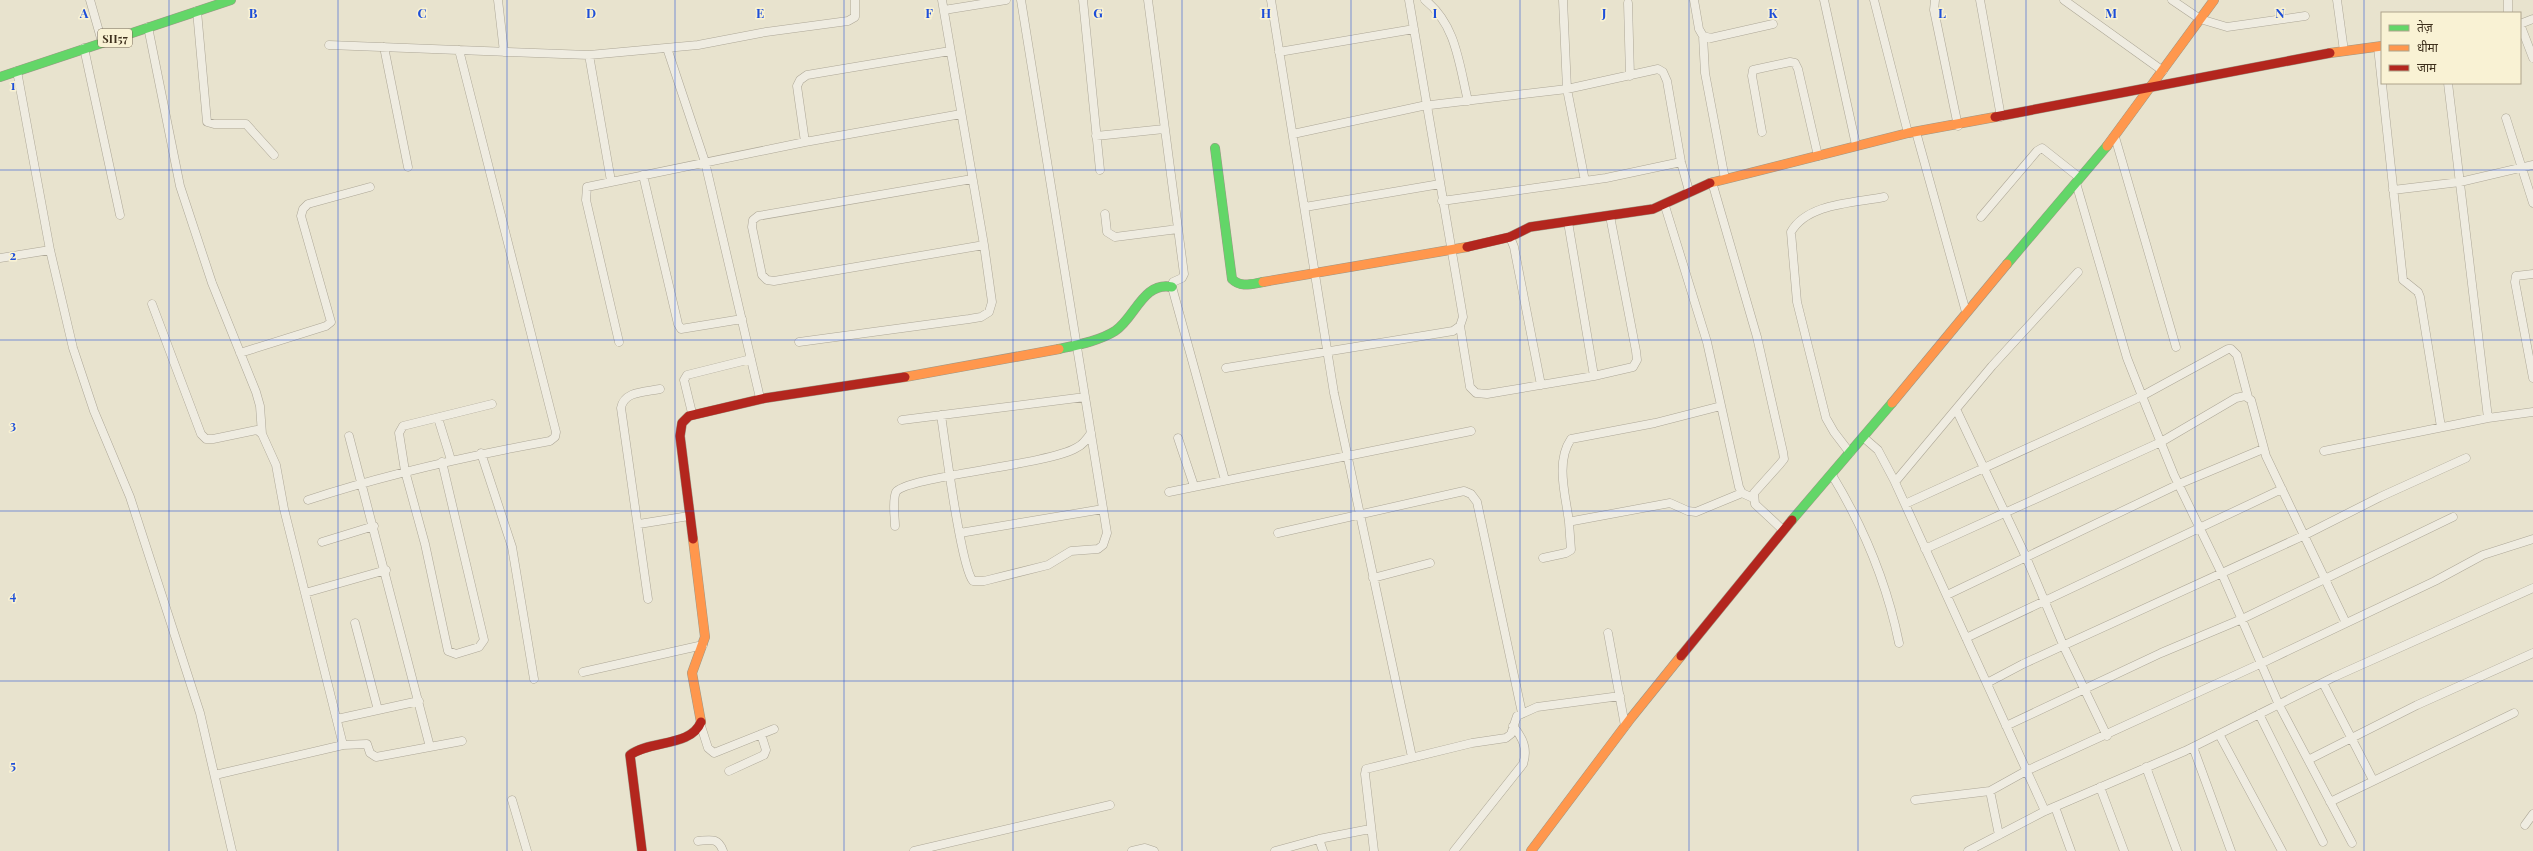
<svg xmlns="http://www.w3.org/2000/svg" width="2533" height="851" font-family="'Playfair Display','Noto Sans Devanagari',serif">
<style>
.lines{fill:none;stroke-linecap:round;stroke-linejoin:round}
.street-casing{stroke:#ada797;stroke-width:9}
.fast-casing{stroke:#9d9786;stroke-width:10}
.slow-casing{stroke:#9d9786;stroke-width:10}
.jam-casing{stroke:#9d9786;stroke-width:10}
.street{stroke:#efece1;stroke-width:8}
.fast{stroke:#63d668;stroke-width:9}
.slow{stroke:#ff974d;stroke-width:9}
.jam{stroke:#b3261e;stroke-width:9}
.grid{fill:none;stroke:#1d4ed8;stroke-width:1;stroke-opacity:0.55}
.labels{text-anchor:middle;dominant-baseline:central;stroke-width:3;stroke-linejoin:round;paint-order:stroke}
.shield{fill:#f9f2d4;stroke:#766a54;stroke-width:1}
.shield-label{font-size:11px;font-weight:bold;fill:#3e301d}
.grid-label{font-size:13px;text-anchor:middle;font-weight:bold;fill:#1d4ed8;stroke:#f9f2d4;stroke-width:3;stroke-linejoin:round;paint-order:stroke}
</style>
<rect width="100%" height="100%" fill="#e8e3ce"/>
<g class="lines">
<!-- street casing -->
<g class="street-casing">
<path id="street" d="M 90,0 L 102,42
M 498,0 L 504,52
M 1083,0 L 1100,170
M 1148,0 L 1184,274 L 1182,278 L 1173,282 L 1172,287 L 1225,480
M 1271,0 L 1334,393 L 1412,757
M 1425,0 C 1456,24 1459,64 1468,101
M 1563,0 L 1567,89 L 1585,181
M 1694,0 L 1699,29 L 1703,36 L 1711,38 L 1773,24
M 1824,0 L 1856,145
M 1874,0 L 1908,133
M 1935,0 L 1934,10 L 1958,126
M 1980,0 L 2001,117
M 2064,0 L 2163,71
M 2172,0 L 2200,19 L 2227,27 L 2305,16
M 2337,0 L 2344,51
M 1628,3 L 1630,76
M 944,10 L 1006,0
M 197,11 L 207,122 L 214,124 L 246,124 L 274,155
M 2508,13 L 2508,0
M 2520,24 L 2533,58
M 2520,24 L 2533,19
M 148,27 L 180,186 L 212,283 L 256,392 L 260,406 L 262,434
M 1703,36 L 1705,73 L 1725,179
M 329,45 L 589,55 L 698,45 L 766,32 L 848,21 L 855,17 L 855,0
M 384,47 L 408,167
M 2378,47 L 2403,280 L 2418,292 L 2420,297 L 2441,427
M 84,48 L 120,215
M 667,48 L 705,162 L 760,398
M 1279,52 L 1414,29
M 589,55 L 611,181
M 17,71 L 50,250 L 73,348 L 94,411 L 130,497 L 200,713 L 232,851
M 2448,83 L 2488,418
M 2506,118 L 2533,203
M 1762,132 L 1752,76 L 1753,70 L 1790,62 L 1795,63 L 1798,69 L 1818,156
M 1916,132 L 1966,312
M 1293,134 L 1422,106 L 1567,89 L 1658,69 L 1663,72 L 1667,81 L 1681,162 L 1689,191
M 1096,136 L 1164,129
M 2115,137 L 2176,347
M 805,142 L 797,86 L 800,80 L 807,75 L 950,51
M 643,175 L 678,324 L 681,329 L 742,319
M 972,179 L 758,216 L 753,220 L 752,227 L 762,275 L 767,280 L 774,281 L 984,245
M 1712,182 L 1757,337 L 1783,452 L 1784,459 L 1780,464 L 1754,493 L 1755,504 L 1783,530
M 2076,183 L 2127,358 L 2142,396 L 2174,475 L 2222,574 L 2279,705 L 2352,843
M 2393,190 L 2460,182 L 2533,165
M 1442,201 L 1606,178 L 1681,162
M 1665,206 L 1707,342 L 1739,487 L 1742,493 L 1753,498
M 1305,207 L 1440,184
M 1105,214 L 1107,232 L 1115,237 L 1178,229
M 1981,217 L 2037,151 L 2042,148 L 2080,178
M 1568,222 L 1594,376
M 1510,237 L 1514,247 L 1541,385
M 0,258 L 50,250
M 2533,274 L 2516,276 L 2515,282 L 2533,378
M 152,304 L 201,434 L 206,439 L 213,439 L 257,430 L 262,434 L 276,465 L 284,509 L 343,745
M 1460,326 L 1470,387 L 1476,393 L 1487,394 L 1594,376 L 1633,367 L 1637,360 L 1636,351 L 1610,216
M 619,342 L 586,200 L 587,187 L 805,142 L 961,114
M 799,342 L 969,319 L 981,317 L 989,312 L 992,302 L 984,245 L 942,0
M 240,353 L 326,326 L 331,322 L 301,216 L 303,209 L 308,204 L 370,187
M 1226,368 L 1453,331 L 1460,326 L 1463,317 L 1409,0
M 1956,409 L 2026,557 L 2064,647 L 2107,736
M 692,413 L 684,380 L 687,375 L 751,359
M 941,415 C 945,442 961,568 973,581 L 984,581 L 1048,565 L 1071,551 L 1098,549 L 1103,545 L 1107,533 L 1021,0
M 438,418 L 451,460
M 902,420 L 1085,397
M 349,436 L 430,747
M 1863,437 L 1878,450 L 1894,480 L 2045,811
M 1178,438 L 1194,486
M 2324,451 L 2488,418 L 2533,412
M 481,453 L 512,547 L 534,679
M 1850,453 L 1834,432 L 1826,418 L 1797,302 L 1791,232 C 1807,203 1854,203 1884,197
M 442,462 L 484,640 L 479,647 L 456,654 L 448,651 L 425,544 L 405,471 L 399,433 L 403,426 L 492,404
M 1832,475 C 1863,526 1887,584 1899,643
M 1895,482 L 1992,366 L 2078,272
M 1169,492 L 1471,431
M 308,500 C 387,474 468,456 550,441 L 555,437 L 556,432 L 459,50
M 1905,504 L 2142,396 L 2228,349 L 2231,349 L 2237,355 L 2248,397
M 1569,522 C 1566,497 1555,462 1571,439 L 1655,423 L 1721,406
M 639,524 L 689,516
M 895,526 C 895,517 892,501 896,492 C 905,477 1047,465 1076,448 C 1083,445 1087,439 1091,433
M 960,533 L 1103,509
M 1278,533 L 1464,491 L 1471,494 L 1477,502 L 1522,713
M 322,542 L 374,526
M 1925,549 L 2161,442 L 2236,398 L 2245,396 L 2251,400 L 2266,456 L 2346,623
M 1543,558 L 1566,553 L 1571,550 L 1569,522 L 1573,521 L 1670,503 L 1688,511 L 1696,512 L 1742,493
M 1373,578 L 1430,563
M 305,593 L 386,570
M 1947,595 L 2179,484 L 2263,449
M 648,599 L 621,408 C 624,391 645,392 660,389
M 355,623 L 378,710
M 1608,633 L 1625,726
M 1966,638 L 2282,489
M 583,672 L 703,645
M 1987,683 L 2023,664 L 2305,535 L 2380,497 L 2466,458
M 2323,683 L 2373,780
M 2259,714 L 2323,842
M 337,719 L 419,701
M 701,726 L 708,748 L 714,753 L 774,729
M 2006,726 L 2161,653 L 2242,619 L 2453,517
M 2219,734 L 2282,851
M 2193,747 L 2231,851
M 2308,760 L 2417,705 L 2533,653
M 2146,767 L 2177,851
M 729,771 L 764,755 L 766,750 L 761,734
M 215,775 L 343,745 L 367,744 L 370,753 L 376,757 L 462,741
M 2100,787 L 2124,851
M 1990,791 L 1999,835
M 512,800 L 527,851
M 1915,800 L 1990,791 L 2026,771 L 2262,663 L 2435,581 L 2483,555 L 2533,539
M 2330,802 L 2514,713
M 2055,807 L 2071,851
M 2525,825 L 2533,814
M 1319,839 L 1323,851
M 698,841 C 710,840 718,837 723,851
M 914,851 L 1110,805
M 1132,851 L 1145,848 L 1154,851
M 1275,851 L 1319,839 L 1370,829
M 1374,851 L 1365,774 L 1366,769 L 1472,743 L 1506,738 L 1511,734 L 1517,716 L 1537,707 L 1620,696
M 1454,851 L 1523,764 C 1528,749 1523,738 1513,726
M 1968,851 L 2045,811 L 2185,751 L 2334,677 L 2533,588"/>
</g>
<!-- fast casing -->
<g class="fast-casing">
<path id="fast" d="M 0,77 L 231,0
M 1215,148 L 1232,279 C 1241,288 1251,284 1263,282
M 2007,264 L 2107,146
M 1059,349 C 1077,345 1099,341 1115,331 C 1135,318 1143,281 1172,287
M 1792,520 L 1892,403"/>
</g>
<!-- slow casing -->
<g class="slow-casing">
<path id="slow" d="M 2330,53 L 2382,46
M 2107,146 L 2214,0
M 1710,183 L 1908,133 L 1995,117
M 1263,282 L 1467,247
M 905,377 L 1059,349
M 1892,403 L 2007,264
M 693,539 L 705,637 L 692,673 L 701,722
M 1531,851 L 1631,718 L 1681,656"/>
</g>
<!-- jam casing -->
<g class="jam-casing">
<path id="jam" d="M 1995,117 L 2330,53
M 1467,247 L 1510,237 L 1530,227 L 1653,209 L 1710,183
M 693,539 L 680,436 L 682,423 L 689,416 L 766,398 L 905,377
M 1681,656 L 1792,520
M 642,851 L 630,755 C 650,740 691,747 701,722"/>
</g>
<!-- street -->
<use href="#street" class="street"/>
<!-- fast -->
<use href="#fast" class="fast"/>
<!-- slow -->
<use href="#slow" class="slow"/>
<!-- jam -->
<use href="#jam" class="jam"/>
</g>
<!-- grid -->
<path class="grid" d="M 169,0 L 169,851M 338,0 L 338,851M 507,0 L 507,851M 675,0 L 675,851M 844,0 L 844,851M 1013,0 L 1013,851M 1182,0 L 1182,851M 1351,0 L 1351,851M 1520,0 L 1520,851M 1689,0 L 1689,851M 1858,0 L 1858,851M 2026,0 L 2026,851M 2195,0 L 2195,851M 2364,0 L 2364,851M 0,170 L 2533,170M 0,340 L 2533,340M 0,511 L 2533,511M 0,681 L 2533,681"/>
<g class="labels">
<!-- shield labels -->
<rect class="shield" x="98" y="29" width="34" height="18" rx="3"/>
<g class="shield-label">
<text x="115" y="38">SH57</text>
</g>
</g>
<g class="grid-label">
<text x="84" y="18">A</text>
<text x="253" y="18">B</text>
<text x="422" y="18">C</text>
<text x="591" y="18">D</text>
<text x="760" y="18">E</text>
<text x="929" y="18">F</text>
<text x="1098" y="18">G</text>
<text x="1266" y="18">H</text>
<text x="1435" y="18">I</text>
<text x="1604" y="18">J</text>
<text x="1773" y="18">K</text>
<text x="1942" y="18">L</text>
<text x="2111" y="18">M</text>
<text x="2280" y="18">N</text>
<text x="13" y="90">1</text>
<text x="13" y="260">2</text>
<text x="13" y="430">3</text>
<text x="13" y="600">4</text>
<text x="13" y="770">5</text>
</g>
<!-- legend -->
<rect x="2381" y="12" width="140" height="72" fill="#f9f2d4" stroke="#aea48b"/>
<rect x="2389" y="25" width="20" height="6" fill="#63d668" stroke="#aea48b"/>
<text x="2417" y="32" font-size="12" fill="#3e301d">तेज़</text>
<rect x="2389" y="45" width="20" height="6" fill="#ff974d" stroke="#aea48b"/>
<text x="2417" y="52" font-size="12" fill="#3e301d">धीमा</text>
<rect x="2389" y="65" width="20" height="6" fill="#b3261e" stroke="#aea48b"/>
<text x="2417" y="72" font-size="12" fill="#3e301d">जाम</text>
</svg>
